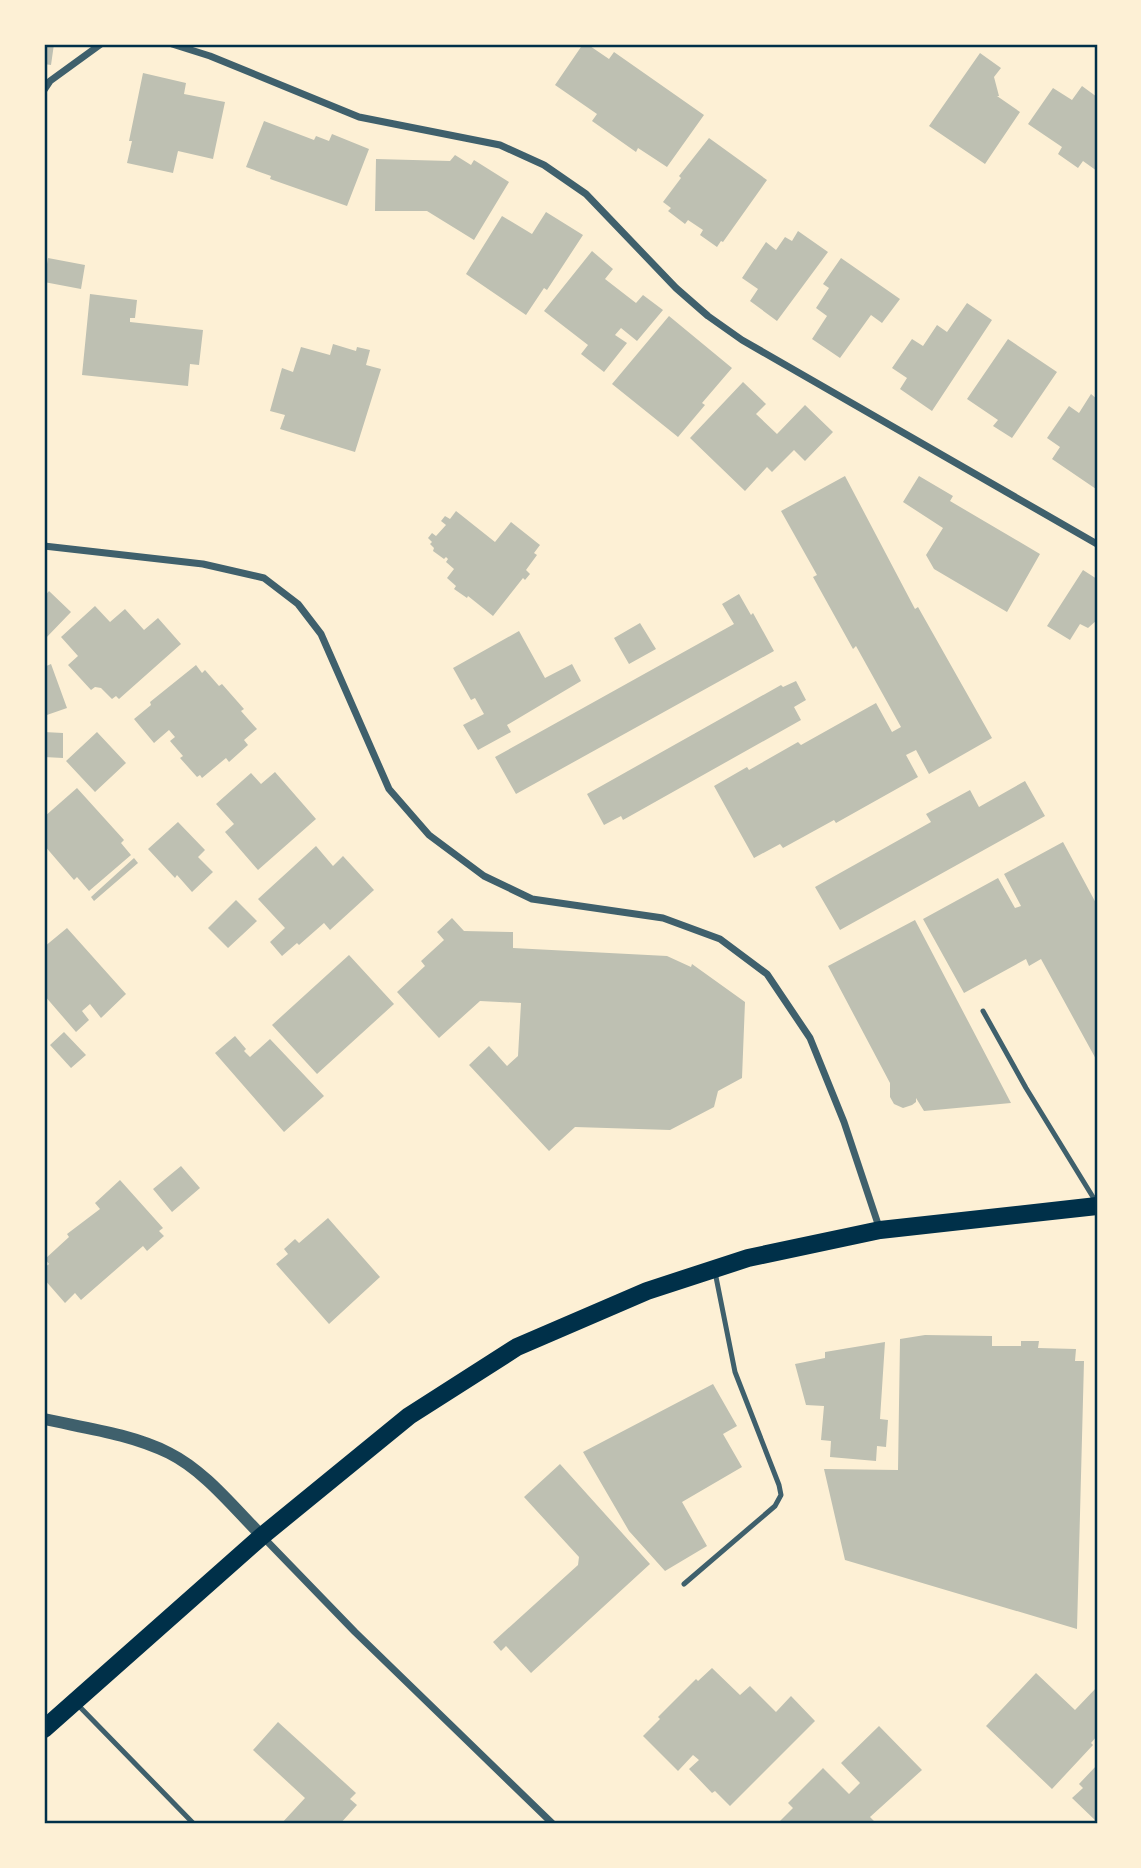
<svg xmlns="http://www.w3.org/2000/svg" width="1141" height="1868" font-family="Lato,sans-serif">
<style>
.building{fill:#bec0b2}
.lines{fill:none;stroke-linecap:round;stroke-linejoin:round}
.service{stroke:#3f606c;stroke-width:5}
.minor{stroke:#3f606c;stroke-width:7}
.tertiary{stroke:#3f606c;stroke-width:12}
.primary{stroke:#003049;stroke-width:18}
.neatline{fill:none;stroke:#003049;stroke-width:2.5}
</style>
<rect width="100%" height="100%" fill="#fdf0d5"/>
<!-- building -->
<path class="building" d="M 44,44 L 54,44 L 51,65 L 44,64 Z
M 583,44 L 587,44 L 609,59 L 614,52 L 704,115 L 667,167 L 638,148 L 636,152 L 592,121 L 597,114 L 555,85 Z
M 980,53 L 1001,68 L 994,77 L 999,96 L 997,96 L 1020,112 L 985,164 L 929,126 Z
M 143,73 L 186,83 L 184,94 L 225,102 L 213,159 L 178,151 L 173,173 L 127,163 L 132,141 L 129,141 Z
M 1082,86 L 1097,97 L 1097,171 L 1083,161 L 1078,168 L 1058,154 L 1062,147 L 1028,124 L 1053,88 L 1072,100 Z
M 264,121 L 314,140 L 316,136 L 329,141 L 332,134 L 369,149 L 347,206 L 270,179 L 271,176 L 246,167 Z
M 709,138 L 767,180 L 723,242 L 721,241 L 717,247 L 700,235 L 703,230 L 688,220 L 685,224 L 668,211 L 671,208 L 663,202 L 681,178 L 679,176 Z
M 455,155 L 471,165 L 474,160 L 509,182 L 474,240 L 427,211 L 375,211 L 376,159 L 450,161 Z
M 546,212 L 583,235 L 547,290 L 544,288 L 526,315 L 466,274 L 502,216 L 532,234 Z
M 798,231 L 828,252 L 777,321 L 750,301 L 758,289 L 742,278 L 766,242 L 776,250 L 785,237 L 792,241 Z
M 592,251 L 613,269 L 605,279 L 636,303 L 643,295 L 663,310 L 637,341 L 621,328 L 615,335 L 627,343 L 604,372 L 581,354 L 588,345 L 544,311 Z
M 48,258 L 85,265 L 81,289 L 44,282 Z
M 841,258 L 900,299 L 882,323 L 871,315 L 840,358 L 812,339 L 827,316 L 816,308 L 829,288 L 823,284 Z
M 90,294 L 137,300 L 135,318 L 130,318 L 130,322 L 203,330 L 199,365 L 190,364 L 188,386 L 82,375 Z
M 967,303 L 992,320 L 932,411 L 900,389 L 907,378 L 892,368 L 912,339 L 923,346 L 937,325 L 947,332 Z
M 669,316 L 732,368 L 702,403 L 705,405 L 678,437 L 612,384 Z
M 1008,339 L 1057,372 L 1012,438 L 993,426 L 998,420 L 967,399 Z
M 333,344 L 356,351 L 357,347 L 370,350 L 366,365 L 381,369 L 355,452 L 280,429 L 285,415 L 270,411 L 282,368 L 293,372 L 301,347 L 330,355 Z
M 743,382 L 766,404 L 756,414 L 777,434 L 805,405 L 833,432 L 805,461 L 794,450 L 772,472 L 767,467 L 745,491 L 690,438 Z
M 1091,394 L 1097,399 L 1096,489 L 1052,459 L 1060,447 L 1047,438 L 1069,406 L 1079,413 Z
M 845,476 L 915,609 L 918,607 L 992,738 L 929,774 L 916,750 L 906,755 L 918,777 L 836,823 L 834,820 L 783,848 L 780,844 L 754,858 L 714,786 L 747,767 L 749,770 L 798,742 L 801,745 L 876,703 L 892,732 L 901,727 L 856,646 L 853,649 L 813,577 L 817,575 L 781,511 Z
M 919,476 L 953,496 L 950,501 L 1040,554 L 1007,612 L 934,569 L 926,555 L 943,528 L 903,502 Z
M 456,511 L 495,542 L 511,522 L 540,545 L 534,553 L 537,555 L 526,570 L 530,574 L 525,580 L 523,578 L 493,616 L 468,596 L 467,598 L 454,589 L 456,586 L 447,578 L 454,569 L 446,562 L 448,559 L 446,557 L 444,559 L 433,551 L 434,548 L 430,544 L 432,542 L 428,538 L 432,533 L 436,536 L 446,525 L 441,521 L 445,516 L 450,519 Z
M 1083,570 L 1097,579 L 1097,620 L 1088,628 L 1080,624 L 1070,640 L 1047,626 Z
M 49,591 L 71,612 L 44,640 L 44,597 Z
M 739,594 L 751,615 L 753,613 L 774,651 L 516,794 L 495,757 L 734,624 L 722,604 Z
M 95,606 L 110,622 L 125,609 L 144,630 L 158,618 L 181,644 L 119,699 L 116,696 L 112,699 L 101,688 L 95,687 L 91,690 L 68,665 L 78,656 L 61,637 Z
M 640,623 L 656,649 L 629,664 L 614,638 Z
M 519,631 L 545,678 L 572,664 L 581,681 L 507,725 L 511,732 L 478,750 L 463,725 L 484,714 L 475,698 L 471,700 L 453,668 Z
M 51,664 L 67,708 L 44,716 L 44,667 Z
M 196,665 L 202,673 L 205,670 L 219,686 L 222,684 L 244,709 L 241,711 L 257,729 L 244,740 L 248,745 L 229,762 L 226,758 L 202,778 L 200,775 L 197,777 L 180,758 L 183,756 L 170,741 L 175,737 L 169,730 L 154,743 L 134,719 L 151,705 L 150,702 Z
M 796,681 L 806,700 L 794,707 L 801,720 L 623,820 L 621,816 L 604,825 L 587,794 L 781,685 L 783,687 Z
M 44,732 L 63,733 L 63,758 L 44,757 Z
M 97,732 L 126,763 L 95,792 L 66,761 Z
M 275,772 L 316,819 L 258,870 L 225,832 L 234,824 L 216,804 L 251,773 L 261,784 Z
M 1025,781 L 1045,816 L 840,930 L 815,887 L 931,822 L 926,814 L 970,790 L 979,807 Z
M 77,788 L 124,840 L 121,843 L 131,855 L 89,891 L 77,877 L 74,880 L 44,845 L 44,817 Z
M 178,822 L 205,850 L 198,857 L 213,872 L 192,892 L 177,875 L 175,878 L 148,849 Z
M 1063,842 L 1097,905 L 1097,1061 L 1041,959 L 1029,966 L 1026,959 L 964,993 L 923,919 L 998,878 L 1015,908 L 1021,906 L 1004,874 Z
M 316,846 L 333,866 L 343,856 L 374,890 L 330,930 L 324,923 L 299,945 L 297,943 L 282,956 L 270,942 L 285,928 L 258,899 Z
M 134,858 L 138,863 L 94,901 L 91,897 Z
M 236,900 L 257,921 L 228,948 L 208,928 Z
M 452,918 L 464,931 L 513,932 L 513,948 L 667,956 L 691,967 L 692,964 L 745,1002 L 742,1078 L 718,1091 L 714,1107 L 670,1130 L 575,1127 L 549,1151 L 469,1065 L 489,1046 L 507,1066 L 518,1056 L 521,1003 L 480,1001 L 439,1038 L 397,992 L 425,966 L 421,961 L 444,940 L 437,932 Z
M 915,920 L 1011,1103 L 924,1111 L 916,1098 L 916,1102 L 912,1105 L 903,1108 L 894,1104 L 890,1097 L 890,1083 L 828,966 Z
M 67,928 L 126,994 L 101,1018 L 90,1004 L 82,1011 L 89,1020 L 76,1032 L 44,995 L 44,947 Z
M 349,955 L 394,1004 L 317,1074 L 272,1025 Z
M 64,1032 L 86,1055 L 71,1068 L 50,1045 Z
M 235,1036 L 246,1049 L 244,1051 L 250,1057 L 270,1039 L 324,1096 L 284,1132 L 215,1053 Z
M 181,1166 L 200,1188 L 172,1212 L 153,1189 Z
M 120,1180 L 163,1228 L 159,1231 L 164,1236 L 147,1251 L 143,1246 L 81,1300 L 75,1293 L 65,1303 L 44,1279 L 44,1268 L 49,1264 L 45,1259 L 69,1237 L 67,1234 L 100,1209 L 95,1203 Z
M 328,1218 L 380,1277 L 329,1324 L 276,1264 L 288,1254 L 284,1249 L 295,1239 L 299,1243 Z
M 925,1335 L 992,1336 L 992,1346 L 1021,1346 L 1021,1341 L 1039,1341 L 1038,1348 L 1076,1349 L 1075,1361 L 1084,1361 L 1077,1629 L 845,1560 L 824,1469 L 898,1470 L 900,1339 Z
M 885,1342 L 880,1419 L 888,1420 L 886,1447 L 877,1446 L 876,1461 L 830,1457 L 831,1441 L 821,1440 L 824,1406 L 806,1405 L 795,1364 L 825,1358 L 825,1352 Z
M 713,1384 L 737,1426 L 723,1434 L 742,1467 L 682,1502 L 707,1546 L 665,1571 L 629,1531 L 583,1452 Z
M 560,1464 L 650,1564 L 531,1673 L 506,1646 L 501,1651 L 493,1642 L 578,1565 L 579,1557 L 524,1497 Z
M 712,1668 L 740,1695 L 750,1686 L 776,1712 L 791,1696 L 815,1721 L 730,1806 L 715,1791 L 712,1793 L 689,1769 L 699,1760 L 693,1755 L 678,1771 L 643,1736 L 660,1719 L 658,1717 L 696,1679 L 698,1681 Z
M 1036,1673 L 1075,1710 L 1097,1687 L 1097,1736 L 1091,1743 L 1093,1745 L 1052,1789 L 986,1726 Z
M 278,1722 L 356,1793 L 350,1799 L 357,1805 L 340,1824 L 281,1824 L 305,1798 L 253,1750 Z
M 879,1726 L 922,1770 L 870,1817 L 875,1822 L 873,1824 L 777,1824 L 793,1808 L 788,1803 L 823,1768 L 849,1794 L 860,1783 L 841,1763 Z
M 1097,1765 L 1097,1822 L 1072,1798 L 1083,1788 L 1079,1784 Z"/>
<g class="lines">
<!-- service -->
<path class="service" d="M 983,1011 L 1026,1088 L 1096,1202
M 684,1584 L 775,1506 L 781,1495 L 779,1485 L 735,1372 L 715,1272
M 76,1703 L 194,1824"/>
<!-- minor -->
<path class="minor" d="M 172,44 L 210,56 L 359,117 L 500,145 L 544,165 L 586,194 L 676,288 L 708,316 L 742,340 L 1097,544
M 44,90 L 50,81 L 101,44
M 44,546 L 203,564 L 264,578 L 298,604 L 321,634 L 389,789 L 429,835 L 484,876 L 532,899 L 663,918 L 720,939 L 767,974 L 810,1038 L 844,1122 L 880,1230
M 262,1536 L 355,1632 L 553,1824"/>
<!-- tertiary -->
<path class="tertiary" d="M 44,1419 C 85,1428 131,1434 169,1453 C 205,1471 233,1507 262,1536"/>
<!-- primary -->
<path class="primary" d="M 44,1729 L 262,1536 L 409,1416 L 517,1347 L 647,1291 L 748,1258 L 880,1230 L 1097,1206"/>
</g>
<!-- border -->
<rect width="1141" height="1868" fill="none" stroke="#fdf0d5" stroke-width="91"/>
<rect x="46" y="46" width="1050" height="1776" class="neatline"/>
</svg>
